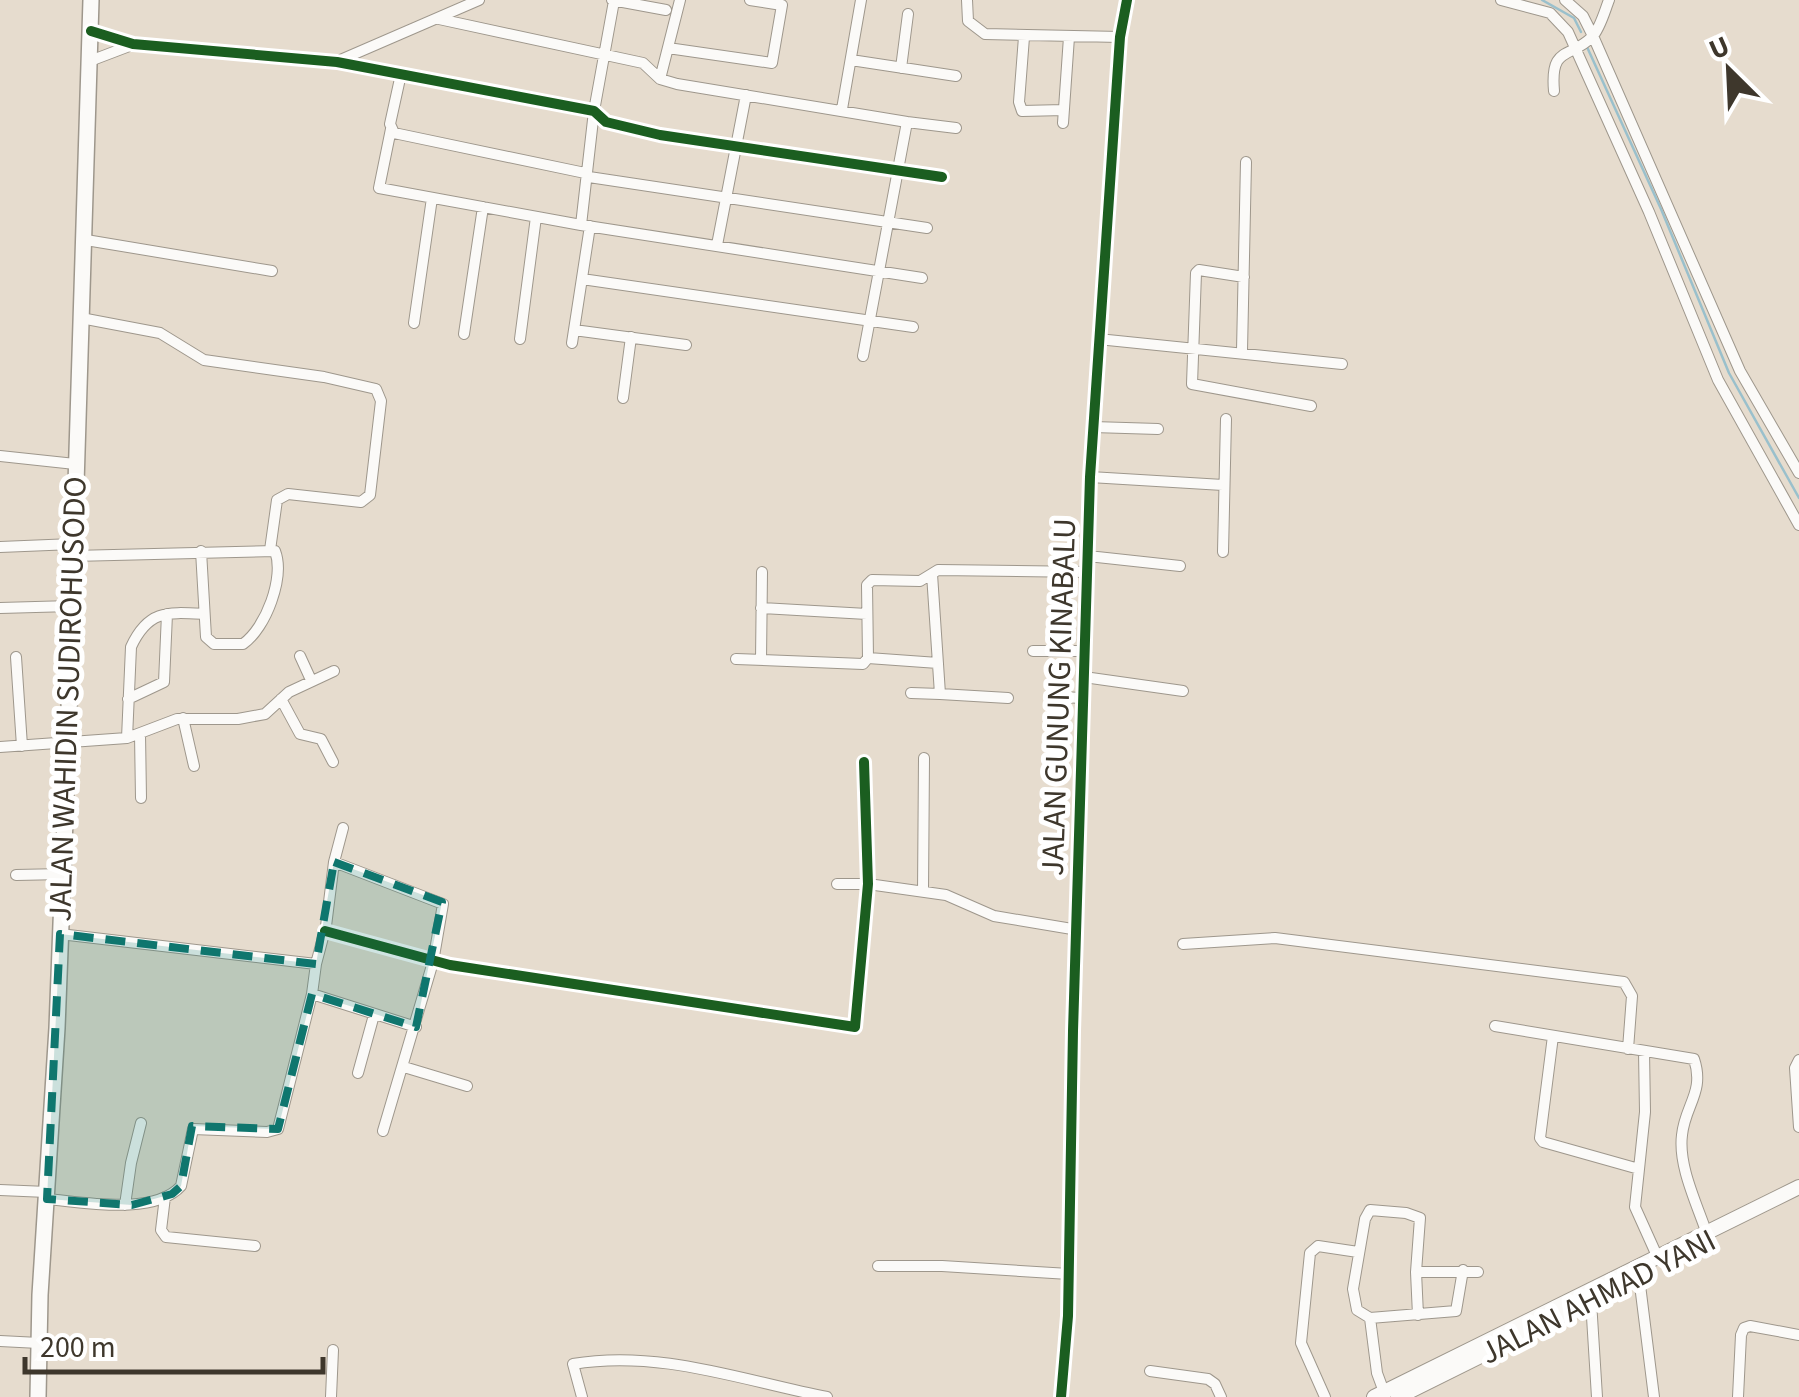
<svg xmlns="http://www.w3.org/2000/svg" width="1799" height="1397" font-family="'Source Sans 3',sans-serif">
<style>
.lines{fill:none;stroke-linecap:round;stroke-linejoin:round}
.stream{stroke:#9ac0cc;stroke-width:2.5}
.minor-casing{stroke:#9e978c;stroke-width:12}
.major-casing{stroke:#9e978c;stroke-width:16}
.highway-casing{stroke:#9e978c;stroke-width:18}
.minor{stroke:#fbfaf8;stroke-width:10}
.major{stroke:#fbfaf8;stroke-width:14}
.highway{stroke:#fbfaf8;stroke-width:15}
.cycleway-casing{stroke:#fff;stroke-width:16}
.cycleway{stroke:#1b5e20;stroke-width:10}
.marked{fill:#0f766e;fill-opacity:0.2;stroke:#0f766e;stroke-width:8;stroke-dasharray:20 12;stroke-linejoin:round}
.labels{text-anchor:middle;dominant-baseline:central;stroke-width:10;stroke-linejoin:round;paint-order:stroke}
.street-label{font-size:32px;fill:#3e372c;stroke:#fff}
</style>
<rect width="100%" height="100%" fill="#e6dcce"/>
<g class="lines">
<!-- stream -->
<path class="stream" d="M 1542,0 L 1574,18 L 1581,32
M 1587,47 L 1661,209 L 1729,373 L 1799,498"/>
<!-- minor casing -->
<g class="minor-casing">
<path id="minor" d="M 612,0 L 666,10
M 967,0 L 968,21 L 985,34 L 1120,37
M 1501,0 L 1550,13 L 1568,32 L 1649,212 L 1718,380 L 1799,525
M 1565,0 L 1583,16 L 1593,36 L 1740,371 L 1799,473
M 439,19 L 643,63 L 660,79 L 677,84 L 907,122 L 863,356
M 91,31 L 133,44 L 337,62 L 594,111 L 606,122 L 660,135 L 942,177
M 1024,37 L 1019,102 L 1022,111 L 1064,110
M 668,48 L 772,63 L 782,5 L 750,0
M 851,60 L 956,76
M 90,61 L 132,45
M 338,61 L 479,0
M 901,68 L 908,14
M 401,74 L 390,124 L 394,133 L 585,173
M 660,79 L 680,0
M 1554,91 C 1550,45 1570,59 1592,37 C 1600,29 1605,10 1609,0
M 842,109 L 861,0
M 907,122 L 956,128
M 1063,123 L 1069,37
M 391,129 L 379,188 L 581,225 L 922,278
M 589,177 L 927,228
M 581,225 L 594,111 L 614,1
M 86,240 L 272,271
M 717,245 L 746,95
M 1244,277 L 1199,270 L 1196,273 L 1192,384 L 1311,406
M 582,279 L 913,327
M 81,318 L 160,333 L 204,360 L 324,377 L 376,389 L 381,401 L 370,495 L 361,502 L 288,494 L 277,500 L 270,550
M 414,323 L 432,198
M 574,330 L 686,345
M 464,334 L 483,207
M 520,339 L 536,217
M 1098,339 L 1342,364
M 572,343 L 590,226
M 1242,351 L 1246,162
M 623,398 L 631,337
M 1093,427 L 1158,429
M 0,456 L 75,464
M 1090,477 L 1223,485
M 0,547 L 73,544
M 1223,552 L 1226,419
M 73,556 L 275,551 C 285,577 266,628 243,644 L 214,644 L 206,637 L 201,551
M 1088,556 L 1180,566
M 0,608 L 71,606
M 761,608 L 867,614
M 1033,651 L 1085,651
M 300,656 L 311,680
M 16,657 L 22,746
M 868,658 L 938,663
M 736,659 L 863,664 L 868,658 L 867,585 L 872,580 L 920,581 L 938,570 L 1087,572
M 761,660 L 762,572
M 1084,677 L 1183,691
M 911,693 L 940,694 L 932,574
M 940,694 L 1008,698
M 1058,697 L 1084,698
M 128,699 L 164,682 L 167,614
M 281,699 L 300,734 L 321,739 L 333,762
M 183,718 L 194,766
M 140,734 L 141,798
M 127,738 L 177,719 L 238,719 L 265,714 L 289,692 L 334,671
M 0,747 L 127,738 L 131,647 C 148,610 167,612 204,614
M 334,862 L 343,828
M 16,875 L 63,874
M 837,884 L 868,884 L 946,895 L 994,916 L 1078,930
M 923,892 L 924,758
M 325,931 L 450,965 L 855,1027 L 868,884 L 864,762
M 60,934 L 316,964 L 312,994 L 416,1027
M 1183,944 L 1275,938 L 1624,982 L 1632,996 L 1628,1049
M 316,964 L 326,926 L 334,862 L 443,904 L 433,962 L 383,1131
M 1495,1026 L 1694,1059 C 1705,1092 1685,1105 1682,1135 C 1678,1166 1697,1204 1707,1234
M 1553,1036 L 1540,1138 L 1543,1142 L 1639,1169
M 1644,1051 L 1645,1112 L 1635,1207 L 1658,1258
M 1799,1060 L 1795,1068 L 1799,1127
M 404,1067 L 467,1086
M 358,1073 L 374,1015
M 0,1190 L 47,1192
M 165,1197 L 161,1230 L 166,1237 L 255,1246
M 47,1199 C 83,1202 154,1216 181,1186 L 193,1129 L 267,1132 L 278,1129 L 312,994
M 125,1205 L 131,1163 L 141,1123
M 878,1266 L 942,1266 L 1069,1274
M 1416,1272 L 1478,1272
M 1639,1277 L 1654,1397
M 1591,1301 L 1597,1397
M 1370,1318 L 1456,1311 L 1463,1270
M 0,1341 L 39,1343
M 1150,1371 L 1208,1379 L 1215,1384 L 1221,1397
M 1384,1392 L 1377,1373 L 1370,1318 L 1357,1310 L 1353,1289 L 1365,1219 L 1370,1210 L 1406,1213 L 1420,1218 L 1416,1272 L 1418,1315
M 331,1397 L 333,1350
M 582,1397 L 573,1364 C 659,1349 744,1381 827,1397
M 1061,1397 L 1068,1316 L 1073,1031 L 1090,477 L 1120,37 L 1127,0
M 1325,1397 L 1301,1343 L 1310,1253 L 1318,1246 L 1358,1252
M 1738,1397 L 1741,1335 L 1744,1328 L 1750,1326 L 1799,1335"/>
</g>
<!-- major casing -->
<g class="major-casing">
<path id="major" d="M 1374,1397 L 1799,1187
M 1398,1397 L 1579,1307"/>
</g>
<!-- highway casing -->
<g class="highway-casing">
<path id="highway" d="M 38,1397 L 40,1295 L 57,1028 L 68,742 L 91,0"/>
</g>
<!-- minor -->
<use href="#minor" class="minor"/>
<!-- major -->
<use href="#major" class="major"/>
<!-- highway -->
<use href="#highway" class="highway"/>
<!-- cycleway casing -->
<g class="cycleway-casing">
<path id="cycleway" d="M 91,31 L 133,44 L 337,62 L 594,111 L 606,122 L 660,135 L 942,177
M 325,931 L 450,965 L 855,1027 L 868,884 L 864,762
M 1061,1397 L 1068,1316 L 1073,1031 L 1090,477 L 1120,37 L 1127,0"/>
</g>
<!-- cycleway -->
<use href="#cycleway" class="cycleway"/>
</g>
<!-- marked area -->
<path class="marked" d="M 334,862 L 442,902 L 416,1027 L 312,994 L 278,1129 L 192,1126 L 181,1186 L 172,1194 L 132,1205 L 47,1199 L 60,934 L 316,964 Z"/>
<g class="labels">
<!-- street labels -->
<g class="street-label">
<text transform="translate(1059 697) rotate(-88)">JALAN GUNUNG KINABALU</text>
<text transform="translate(68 699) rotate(-88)">JALAN WAHIDIN SUDIROHUSODO</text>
<text transform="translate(1598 1297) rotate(-27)">JALAN AHMAD YANI</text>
</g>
</g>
<!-- north arrow -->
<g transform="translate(1729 70) rotate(336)" stroke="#ffffff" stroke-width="8" paint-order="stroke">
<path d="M0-8L18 38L0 25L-18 38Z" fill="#3e372c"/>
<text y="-15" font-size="28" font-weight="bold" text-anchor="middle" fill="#3e372c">U</text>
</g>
<!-- scale -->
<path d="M25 1357v15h298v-15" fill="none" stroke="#3e372c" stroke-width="5"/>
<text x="40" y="1357" font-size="30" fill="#3e372c" stroke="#ffffff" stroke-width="8" paint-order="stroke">200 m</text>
</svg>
